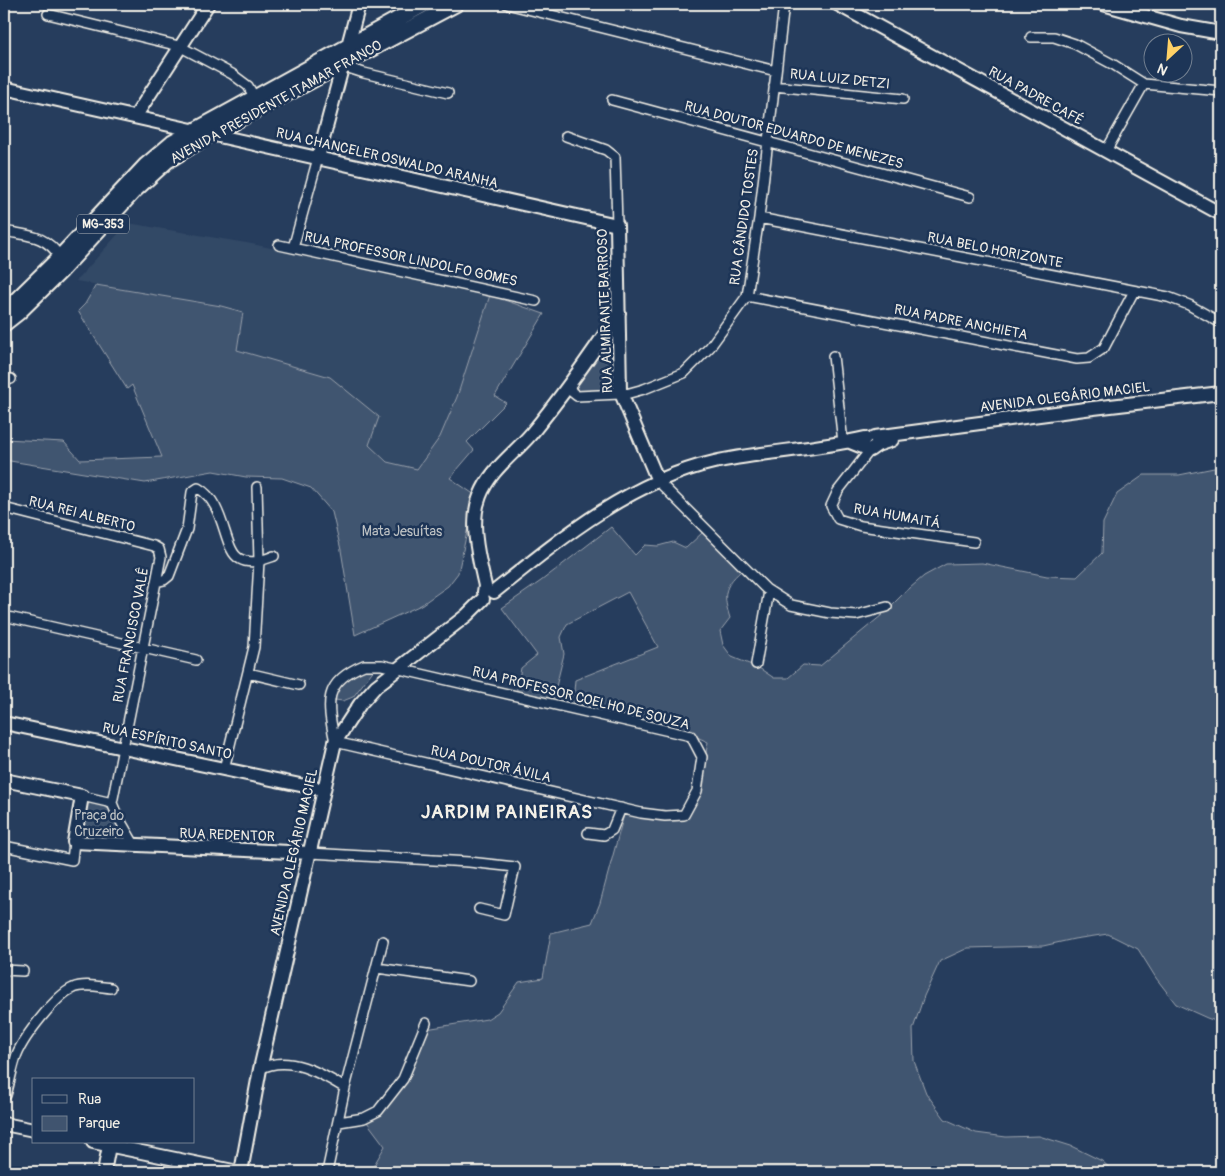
<svg xmlns="http://www.w3.org/2000/svg" width="1225" height="1176" font-family="Pangolin,sans-serif">
<style>
.built{fill:#334966}
.green{fill:#40546f;stroke:#9aa2ac}
.lines{fill:none;stroke-linecap:round;stroke-linejoin:round}
.street-casing{stroke:#f4f1e8;stroke-width:12}
.secondary-casing{stroke:#f4f1e8;stroke-width:16}
.primary-casing{stroke:#f4f1e8;stroke-width:18}
.street{stroke:#1d3557;stroke-width:9}
.secondary{stroke:#1d3557;stroke-width:12}
.primary{stroke:#1d3557;stroke-width:14}
.labels{text-anchor:middle;dominant-baseline:central;stroke-width:5;stroke-linejoin:round;paint-order:stroke}
.shield{fill:#1d3557;stroke:#b4b9bc;stroke-width:1}
.shield-label{font-size:12px;font-weight:bold;fill:#f4f1e8}
.street-label{font-size:14px;fill:#f4f1e8;stroke:#1d3557}
.park-label{font-size:14px;fill:#bec2c4;stroke:#1d3557}
.district-label{font-size:19px;font-weight:bold;letter-spacing:1px;fill:#f4f1e8;stroke:#1d3557}
</style>
<rect width="100%" height="100%" fill="#263d5d"/>
<filter id="ink" filterUnits="userSpaceOnUse"><feTurbulence type="fractalNoise" baseFrequency=".02" numOctaves="2"/><feDisplacementMap in="SourceGraphic" scale="10" xChannelSelector="R" yChannelSelector="G"/><feConvolveMatrix kernelMatrix="1 2 1 2 8 2 1 2 1" color-interpolation-filters="sRGB"/></filter>
<g filter="url(#ink)">
<!-- built -->
<path class="built" d="M 128,223 L 252,244 L 490,295 L 457,397 L 440,437 L 417,469 L 387,462 L 369,445 L 330,377 L 237,350 L 243,312 L 221,306 L 76,281 Z"/>
<!-- green -->
<path class="green" d="M 96,285 L 221,306 L 243,312 L 237,350 L 330,377 L 379,417 L 369,445 L 387,462 L 417,469 L 440,437 L 457,397 L 490,295 L 544,314 L 495,396 L 506,403 L 467,442 L 474,450 L 450,478 L 475,495 L 458,573 L 448,586 L 421,605 L 355,635 L 341,550 L 332,512 L 311,488 L 282,478 L 246,477 L 213,471 L 145,483 L 4,460 L 4,439 L 64,442 L 80,460 L 162,457 L 132,385 L 127,389 L 78,311 L 85,304 Z
M 606,340 L 610,340 L 614,344 L 615,389 C 604,391 581,396 574,387 Z
M 1214,468 L 1221,468 L 1221,1023 L 1207,1018 L 1176,1004 L 1156,978 L 1138,949 L 1108,934 L 1074,939 L 1043,946 L 968,948 L 940,961 L 924,996 L 913,1029 L 914,1061 L 926,1093 L 945,1119 L 976,1133 L 1006,1137 L 1039,1136 L 1071,1146 L 1102,1161 L 1114,1172 L 370,1172 L 385,1146 L 364,1118 L 401,1088 L 426,1029 L 487,1019 L 498,1012 L 519,982 L 543,978 L 551,933 L 592,923 L 600,903 L 625,811 L 682,820 L 698,794 L 708,742 L 670,725 L 573,702 L 575,680 L 658,647 L 628,592 L 567,624 L 561,637 L 564,654 L 552,703 L 516,694 L 521,668 L 537,655 L 502,608 L 541,581 L 611,527 L 635,555 L 645,545 L 658,546 L 673,542 L 686,548 L 703,532 L 741,571 C 723,587 723,596 730,618 L 720,631 L 723,645 L 732,657 L 759,668 L 774,678 L 788,678 L 803,665 L 820,666 L 882,615 L 903,594 L 924,576 L 946,564 L 982,563 L 1047,576 L 1077,577 L 1102,553 L 1103,523 L 1117,494 L 1144,475 L 1179,475 Z
M 375,668 L 353,697 L 343,701 L 335,700 L 334,696 C 347,679 352,670 375,668 Z
M 84,802 C 116,804 116,819 131,844 L 83,837 L 81,830 Z"/>
<g class="lines">
<!-- street casing -->
<g class="street-casing">
<path id="street" d="M 507,4 L 776,71
M 48,14 L 179,46 L 232,74 L 248,86 L 255,98
M 1031,37 L 1054,37 L 1075,44 L 1114,65 L 1144,84 L 1221,91
M 342,66 L 364,73 L 448,93
M 774,86 L 903,99
M 612,100 L 970,197
M 566,136 L 606,150 L 615,157 L 617,225
M 1106,151 L 1144,84
M 759,218 L 1168,297 L 1189,305 L 1221,323
M 4,231 C 28,236 45,234 60,257
M 279,245 L 536,301
M 293,248 L 318,158
M 747,296 L 1077,359 L 1089,358 L 1104,348 L 1134,291
M 833,356 L 843,442
M 4,380 L 11,379
M 569,386 L 572,392 L 577,396 L 620,394
M 620,391 L 626,394 L 644,389 L 684,373 L 710,347 L 747,296 L 759,218 L 784,4
M 870,450 L 838,491 L 831,506 L 838,519 L 861,526 L 974,542
M 658,481 L 766,589 L 791,605 L 830,613 L 856,615 L 887,607
M 4,508 L 154,546 L 159,549 L 161,557 L 112,803 L 117,815 L 135,846
M 156,582 L 164,580 L 169,576 L 187,529 L 192,492 L 198,488 C 226,503 223,551 240,559 C 251,565 263,560 274,556
M 4,616 L 196,660
M 756,664 L 769,591
M 364,665 L 382,665 L 691,736 L 702,757 L 697,791 L 684,815 L 665,816 L 641,813 L 335,742 C 327,704 322,682 364,665 Z
M 248,673 L 299,685
M 224,769 L 254,647 L 259,561 L 257,487
M 82,796 L 112,803
M 588,833 L 604,835 L 612,830 L 621,808
M 4,846 L 72,860 L 74,842
M 310,853 L 469,862 L 515,867 L 504,915 L 479,909
M 377,968 L 469,981
M 4,970 L 23,971
M 260,1069 C 288,1054 321,1073 345,1088
M 6,1095 C 10,1082 12,1067 17,1054 C 24,1037 56,995 73,988 C 84,983 100,987 111,988
M 339,1122 L 364,1118 L 378,1111 L 403,1079 L 426,1023
M 327,1172 L 345,1088 L 383,941"/>
</g>
<!-- secondary casing -->
<g class="secondary-casing">
<path id="secondary" d="M 837,4 L 1221,214
M 1103,4 L 1181,26 L 1221,33
M 4,88 L 617,225 L 620,391 L 658,481
M 135,117 L 208,4
M 318,158 L 359,4
M 875,437 L 1085,409 L 1221,393
M 850,442 L 870,450 L 877,445 L 892,440
M 484,592 L 485,586 C 479,559 469,523 480,496 C 490,470 514,454 531,434 C 563,395 591,355 619,313
M 494,592 C 560,539 630,481 714,462 C 764,451 815,450 865,438
M 4,723 L 324,790
M 4,780 L 82,796 L 74,842 L 310,853
M 4,1124 L 34,1130
M 93,1142 L 238,1172
M 104,1172 L 109,1146
M 241,1172 L 260,1069 L 335,742 L 360,704 L 376,686 L 467,615 L 483,599"/>
</g>
<!-- primary casing -->
<g class="primary-casing">
<path id="primary" d="M 4,312 L 60,257 L 146,165 L 172,143 L 425,4
M 4,324 L 18,313 L 61,271 L 135,190 L 167,161 L 211,134 L 456,4"/>
</g>
<!-- street -->
<use href="#street" class="street"/>
<!-- secondary -->
<use href="#secondary" class="secondary"/>
<!-- primary -->
<use href="#primary" class="primary"/>
</g>
</g>
<g class="labels">
<!-- shield labels -->
<rect class="shield" x="77" y="214.5" width="52" height="19" rx="4"/>
<g class="shield-label">
<text x="103" y="224">MG-353</text>
</g>
<!-- street labels -->
<g class="street-label">
<text transform="translate(840 79) rotate(6)">RUA LUIZ DETZI</text>
<text transform="translate(1036 96) rotate(29)">RUA PADRE CAFÉ</text>
<text transform="translate(276 102) rotate(-29)">AVENIDA PRESIDENTE ITAMAR FRANCO</text>
<text transform="translate(794 135) rotate(15)">RUA DOUTOR EDUARDO DE MENEZES</text>
<text transform="translate(387 158) rotate(13)">RUA CHANCELER OSWALDO ARANHA</text>
<text transform="translate(744 217) rotate(-82)">RUA CÂNDIDO TOSTES</text>
<text transform="translate(995 250) rotate(11)">RUA BELO HORIZONTE</text>
<text transform="translate(411 259) rotate(12)">RUA PROFESSOR LINDOLFO GOMES</text>
<text transform="translate(605 311) rotate(-92)">RUA ALMIRANTE BARROSO</text>
<text transform="translate(961 322) rotate(11)">RUA PADRE ANCHIETA</text>
<text transform="translate(1065 397) rotate(-7)">AVENIDA OLEGÁRIO MACIEL</text>
<text transform="translate(82 514) rotate(14)">RUA REI ALBERTO</text>
<text transform="translate(897 516) rotate(10)">RUA HUMAITÁ</text>
<text transform="translate(131 635) rotate(-79)">RUA FRANCISCO VALÊ</text>
<text transform="translate(581 698) rotate(14)">RUA PROFESSOR COELHO DE SOUZA</text>
<text transform="translate(167 741) rotate(12)">RUA ESPÍRITO SANTO</text>
<text transform="translate(491 764) rotate(13)">RUA DOUTOR ÁVILA</text>
<text transform="translate(227 835) rotate(2)">RUA REDENTOR</text>
<text transform="translate(294 852) rotate(-77)">AVENIDA OLEGÁRIO MACIEL</text>
</g>
<!-- park labels -->
<g class="park-label">
<text x="402" y="531">Mata Jesuítas</text>
<text x="99" y="815">Praça do<tspan x="99" dy="16">Cruzeiro</tspan></text>
</g>
<!-- district labels -->
<g class="district-label">
<text x="507" y="812">JARDIM PAINEIRAS</text>
</g>
</g>
<!-- margin -->
<rect width="1225" height="1176" fill="none" stroke="#1d3557" stroke-width="20"/>
<rect x="10" y="10" width="1205" height="1156" fill="none" stroke="#f4f1e8" stroke-width="2" filter="url(#ink)"/>
<!-- legend -->
<rect x="32" y="1078" width="162" height="65" fill="#1d3557" stroke="#738091"/>
<rect x="42" y="1095" width="25" height="8" fill="#1d3557" stroke="#738091"/>
<text x="78" y="1104" font-size="15" fill="#f4f1e8">Rua</text>
<rect x="42" y="1116" width="25" height="15" fill="#40546f" stroke="#738091"/>
<text x="78" y="1128" font-size="15" fill="#f4f1e8">Parque</text>
<!-- north arrow -->
<g transform="translate(1168 58) rotate(206)"><circle r="24" fill="#1d3557" stroke="#738091"/>
<path d="M0-4L9 19L0 12L-9 19Z" fill="#ffd166"/>
<text y="-8" font-size="14" font-weight="bold" text-anchor="middle" fill="#f4f1e8">N</text>
</g>
</svg>
